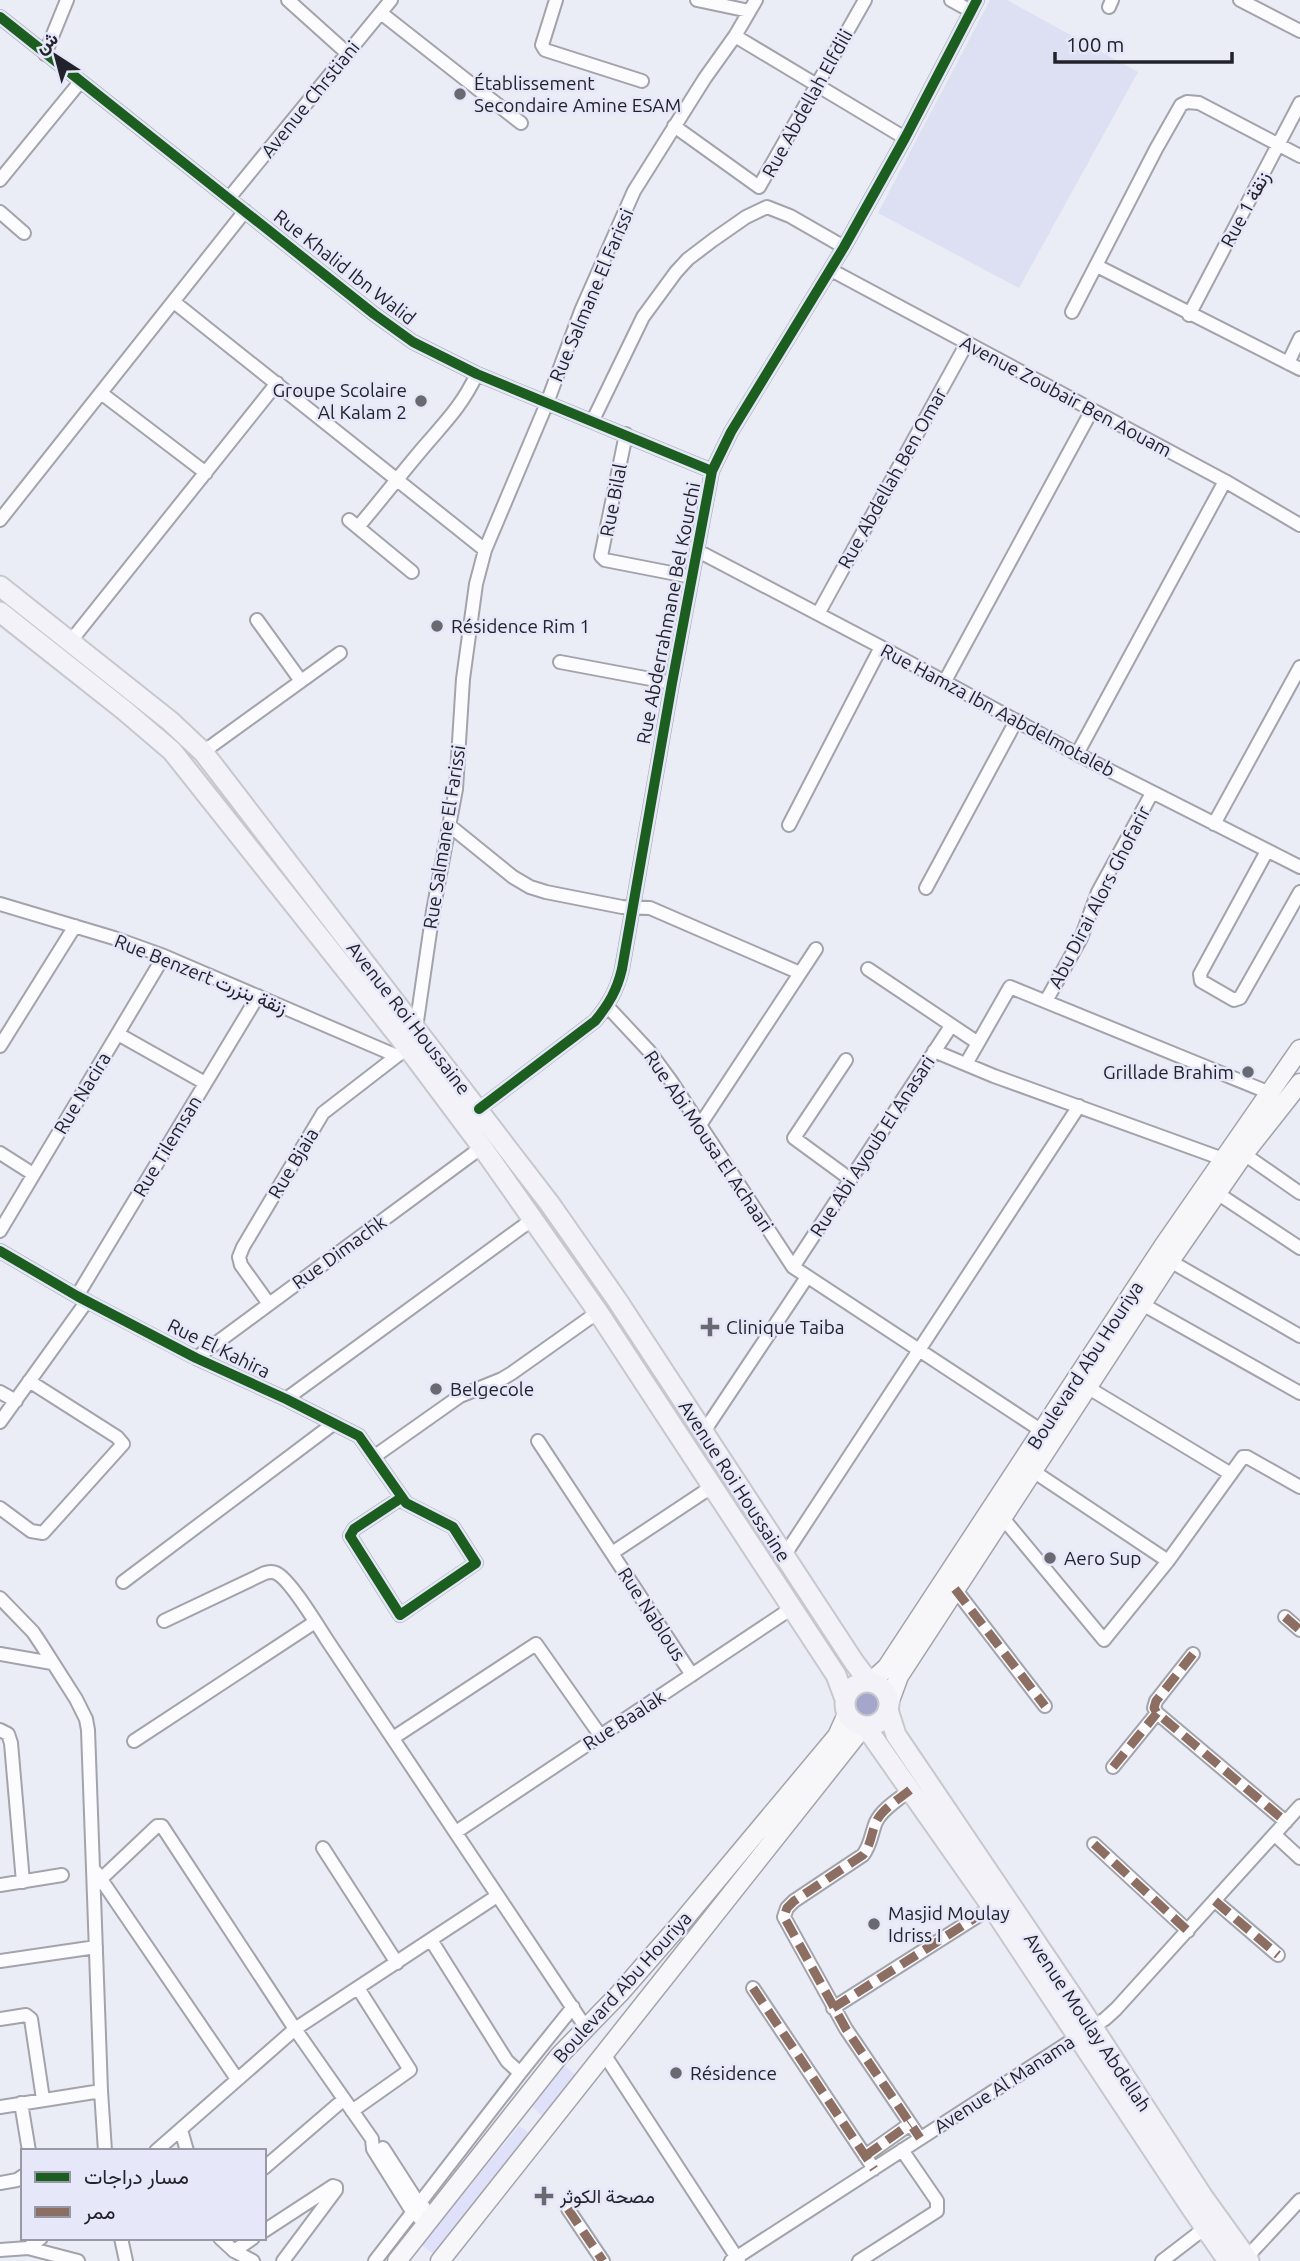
<svg xmlns="http://www.w3.org/2000/svg" width="1300" height="2261" font-family="Ubuntu,Vazirmatn,sans-serif">
<style>
.built{fill:#dde0f2}
.green{fill:#dee1f9}
.water{fill:#a4a7cb}
.lines{fill:none;stroke-linecap:round;stroke-linejoin:round}
.street-casing{stroke:#a2a3ab;stroke-width:16}
.secondary-casing{stroke:#a2a3ab;stroke-width:21}
.primary-casing{stroke:#c7c8cd;stroke-width:23}
.street{stroke:#fcfcfe;stroke-width:12}
.secondary{stroke:#f7f7fa;stroke-width:18}
.primary{stroke:#f2f2f8;stroke-width:19}
.quiet{stroke:#8d6e63;stroke-width:9;stroke-dasharray:18 9;stroke-linecap:butt}
.cycleway-casing{stroke:#e6e8fa;stroke-width:15}
.cycleway{stroke:#1b5e20;stroke-width:10}
.poi-dot{fill:#686971;stroke:#e6e8fa;stroke-width:2.5}
.labels{text-anchor:middle;dominant-baseline:central;stroke-width:5;stroke-linejoin:round;paint-order:stroke}
.poi-label{font-size:19px;fill:#22232a;stroke:#e6e8fa;text-anchor:start}
.street-label{font-size:19px;fill:#22232a;stroke:#e6e8fa}
</style>
<rect width="100%" height="100%" fill="#eaecf6"/>
<!-- built -->
<path class="built" d="M 990,0 L 1007,0 L 1138,72 L 1019,288 L 878,213 Z"/>
<!-- green -->
<path class="green" d="M 565,2066 L 578,2077 L 545,2118 L 532,2107 Z
M 519,2126 L 532,2135 L 435,2255 L 422,2245 Z"/>
<!-- water -->
<path class="water" d="M852 1704a15 15 0 1 1 30 0a15 15 0 1 1-30 0Z"/>
<g class="lines">
<!-- street casing -->
<g class="street-casing">
<path id="street" d="M 288,0 L 347,53
M 556,0 L 542,45 L 545,50 L 642,81
M 697,0 L 749,11
M 951,0 L 971,11
M 1240,0 L 1300,31
M 1109,7 L 1112,0
M 381,13 L 521,123
M 0,17 L 374,314 L 413,342 L 477,374 L 712,471
M 735,36 L 905,138
M 45,54 L 67,0
M 674,126 L 759,187
M 0,180 L 80,82
M 759,187 L 865,0
M 229,198 L 391,0
M 0,212 L 24,233
M 1097,266 L 1300,369
M 831,270 L 1225,481 L 1300,525
M 174,302 L 485,550
M 1072,312 L 1156,149 L 1181,105 L 1187,102 L 1199,103 L 1300,156
M 1189,315 L 1300,103
M 1288,363 L 1300,338
M 101,393 L 206,473
M 593,420 L 643,317 L 676,272 L 688,259 L 713,240 L 746,217 L 767,207 L 790,216 L 844,247
M 626,434 L 601,556 L 605,560 L 692,577
M 0,520 L 245,211
M 349,520 L 412,572
M 358,527 C 380,501 401,474 423,448 C 446,421 461,407 477,374
M 698,551 L 881,647 L 1077,754 L 1300,867
M 818,614 L 967,343
M 257,620 L 301,681
M 70,642 L 277,383
M 560,662 L 672,683
M 945,681 L 1092,410
M 203,752 L 340,653
M 1077,754 L 1225,481
M 1214,824 L 1300,667
M 789,825 L 881,647
M 450,826 L 513,877 L 530,887 L 546,892 L 622,907 L 650,908 L 800,973
M 1267,851 L 1200,974 L 1201,981 L 1234,1000 L 1240,998 L 1300,892
M 926,888 L 1016,721
M 0,904 L 114,938 L 164,956 L 397,1056
M 868,969 L 978,1043
M 1046,1001 L 1081,938 L 1098,892 L 1152,793
M 607,1006 L 649,1051 L 671,1081 L 793,1267 L 1042,1431
M 416,1028 L 433,911 L 456,789 L 463,679 L 476,584 L 485,550 L 547,403 L 581,311 L 634,191 L 705,78 L 735,36 L 756,0
M 118,1034 L 205,1083
M 0,1046 L 75,926
M 934,1051 L 994,1076 L 1223,1159
M 846,1060 L 794,1138 L 850,1179
M 966,1064 L 1010,987 L 1270,1093
M 479,1109 L 595,1021 C 609,1004 617,990 622,969 L 672,683 L 712,471 L 731,432 L 844,247 L 905,138 L 977,0
M 700,1125 L 816,949
M 0,1153 L 33,1174
M 1244,1154 L 1300,1193
M 1217,1193 L 1300,1248
M 0,1231 L 164,956
M 0,1251 L 77,1296 L 196,1358 L 286,1399 L 359,1436 L 406,1503 L 453,1527 L 476,1563 L 400,1615 L 350,1536 L 354,1529 L 401,1498
M 1170,1261 L 1300,1336
M 793,1267 L 951,1026
M 77,1296 L 258,996
M 269,1304 L 241,1265 L 239,1257 L 243,1247 L 323,1113 L 402,1052
M 1142,1304 L 1300,1393
M 196,1358 L 482,1147
M 1087,1387 L 1231,1474
M 0,1392 L 16,1401
M 286,1399 L 533,1219
M 0,1422 L 87,1301
M 703,1433 L 807,1277
M 538,1441 L 692,1675
M 375,1456 L 460,1396 L 502,1379 L 512,1373 L 598,1312
M 1033,1471 L 1168,1561
M 0,1508 L 31,1531 L 43,1533 L 123,1444 L 117,1437 L 29,1381
M 1002,1517 L 1104,1640 L 1168,1561 L 1243,1457 L 1247,1457 L 1300,1487
M 612,1553 L 713,1486
M 784,1556 L 1079,1106
M 123,1582 L 333,1424
M 955,1589 L 1045,1706
M 0,1598 L 33,1632 L 41,1644 L 76,1699 L 86,1719 L 88,1730 L 101,2091 L 105,2151
M 1285,1617 L 1300,1630
M 164,1621 L 265,1573 C 269,1572 272,1571 276,1573 C 289,1578 318,1626 327,1640 L 586,2028
M 0,1654 L 52,1663
M 1193,1654 L 1156,1701 L 1154,1708 L 1157,1713 L 1286,1822
M 0,1730 L 8,1734 L 11,1743 L 23,1882
M 393,1738 L 536,1644 L 600,1735
M 134,1741 L 315,1622
M 1113,1767 L 1157,1713
M 910,1790 C 899,1799 882,1809 876,1822 C 871,1834 871,1845 863,1855 L 794,1901 L 787,1908 L 784,1917 L 846,2029 L 920,2138
M 456,1832 L 792,1608
M 1275,1835 L 1300,1858
M 1094,1844 L 1188,1931
M 323,1848 L 397,1963
M 96,1872 L 237,2079
M 101,1879 L 157,1826 L 162,1826 L 295,2029 L 372,2139 L 373,2149 L 413,2213 L 427,2224
M 0,1885 L 62,1875
M 1215,1901 L 1278,1955
M 431,1940 L 507,2061 L 520,2073
M 0,1961 L 96,1947
M 753,1988 L 874,2169
M 833,2008 L 992,1907
M 0,2019 L 26,2015 L 31,2019 L 43,2099
M 604,2054 L 739,2261
M 21,2103 L 29,2151
M 0,2107 L 101,2091
M 352,2111 L 410,2070 L 358,1988
M 181,2130 L 187,2151
M 383,2148 L 419,2204 L 424,2207
M 156,2151 L 295,2029 L 497,1896
M 865,2156 L 910,2124
M 264,2168 L 343,2100
M 0,2183 L 17,2180 L 23,2176
M 568,2209 L 603,2261
M 264,2231 L 333,2186 L 336,2187
M 121,2238 L 126,2261
M 220,2238 L 234,2251 L 253,2261
M 28,2248 L 78,2261
M 0,2250 L 28,2248 L 41,2238
M 234,2251 L 253,2238
M 1247,2257 L 1300,2200
M 283,2261 L 336,2190 L 336,2187
M 375,2261 L 520,2073 L 573,2007
M 731,2261 L 1105,2019 L 1116,2009 L 1300,1806
M 859,2261 L 937,2211 L 937,2201 L 902,2150
M 1162,2261 L 1205,2228"/>
</g>
<!-- secondary casing -->
<g class="secondary-casing">
<path id="secondary" d="M 871,1682 L 887,1667 L 1162,1248 L 1300,1049
M 889,1703 L 899,1676 L 1170,1261 L 1244,1154 L 1300,1083
M 397,2261 L 559,2056 L 620,1993 L 681,1923 L 837,1736 L 847,1714
M 440,2261 L 864,1726"/>
</g>
<!-- primary casing -->
<g class="primary-casing">
<path id="primary" d="M 0,586 L 170,721 L 203,752 L 220,774 L 550,1204 L 617,1300 L 854,1662 L 869,1682
M 0,612 L 124,710 L 172,751 L 408,1048 L 482,1147 L 598,1312 L 836,1675 L 845,1699
M845 1704a22 22 0 1 1 44 0a22 22 0 1 1-44 0Z
M 888,1710 L 896,1735 L 1081,2009 L 1203,2197 L 1249,2261
M 865,1726 L 992,1907 L 1190,2206 L 1228,2261"/>
</g>
<!-- street -->
<use href="#street" class="street"/>
<!-- secondary -->
<use href="#secondary" class="secondary"/>
<!-- primary -->
<use href="#primary" class="primary"/>
<!-- quiet -->
<path class="quiet" d="M 955,1589 L 1045,1706
M 1285,1617 L 1300,1630
M 1193,1654 L 1156,1701 L 1154,1708 L 1157,1713 L 1286,1822
M 1113,1767 L 1157,1713
M 910,1790 C 899,1799 882,1809 876,1822 C 871,1834 871,1845 863,1855 L 794,1901 L 787,1908 L 784,1917 L 846,2029 L 920,2138
M 1094,1844 L 1188,1931
M 1215,1901 L 1278,1955
M 753,1988 L 874,2169
M 833,2008 L 992,1907
M 865,2156 L 910,2124
M 568,2209 L 603,2261"/>
<!-- cycleway casing -->
<g class="cycleway-casing">
<path id="cycleway" d="M 0,17 L 374,314 L 413,342 L 477,374 L 712,471
M 479,1109 L 595,1021 C 609,1004 617,990 622,969 L 672,683 L 712,471 L 731,432 L 844,247 L 905,138 L 977,0
M 0,1251 L 77,1296 L 196,1358 L 286,1399 L 359,1436 L 406,1503 L 453,1527 L 476,1563 L 400,1615 L 350,1536 L 354,1529 L 401,1498"/>
</g>
<!-- cycleway -->
<use href="#cycleway" class="cycleway"/>
</g>
<!-- markers -->
<g class="poi-dot">
<circle cx="460" cy="94" r="7"/>
<circle cx="421" cy="401" r="7"/>
<circle cx="437" cy="626" r="7"/>
<circle cx="1248" cy="1072" r="7"/>
<path d="M706.5 1316.5h7v7h7v7h-7v7h-7v-7h-7v-7h7z"/>
<circle cx="436" cy="1389" r="7"/>
<circle cx="1050" cy="1558" r="7"/>
<circle cx="874" cy="1924" r="7"/>
<circle cx="676" cy="2073" r="7"/>
<path d="M540.5 2185.5h7v7h7v7h-7v7h-7v-7h-7v-7h7z"/>
</g>
<g class="labels">
<!-- poi labels -->
<g class="poi-label">
<text x="474" y="83">Établissement<tspan x="474" dy="22">Secondaire Amine ESAM</tspan></text>
<text x="407" y="390" text-anchor="end">Groupe Scolaire<tspan x="407" dy="22">Al Kalam 2</tspan></text>
<text x="451" y="626">Résidence Rim 1</text>
<text x="1234" y="1072" text-anchor="end">Grillade Brahim</text>
<text x="726" y="1327">Clinique Taiba</text>
<text x="450" y="1389">Belgecole</text>
<text x="1064" y="1558">Aero Sup</text>
<text x="888" y="1913">Masjid Moulay<tspan x="888" dy="22">Idriss I</tspan></text>
<text x="690" y="2073">Résidence</text>
<text x="560" y="2196">مصحة الكوثر</text>
</g>
<!-- street labels -->
<g class="street-label">
<text transform="translate(310 99) rotate(-51)">Avenue Chrstiani</text>
<text transform="translate(807 103) rotate(-61)">Rue Abdellah Elfdili</text>
<text transform="translate(1245 209) rotate(-62)">Rue 1 زنقة</text>
<text transform="translate(345 267) rotate(38)">Rue Khalid Ibn Walid</text>
<text transform="translate(591 295) rotate(-67)">Rue Salmane El Farissi</text>
<text transform="translate(1066 396) rotate(28)">Avenue Zoubair Ben Aouam</text>
<text transform="translate(892 478) rotate(-61)">Rue Abdellah Ben Omar</text>
<text transform="translate(613 500) rotate(-79)">Rue Bilal</text>
<text transform="translate(668 613) rotate(-79)">Rue Abderrahmane Bel Kourchi</text>
<text transform="translate(998 710) rotate(28)">Rue Hamza Ibn Aabdelmotaleb</text>
<text transform="translate(444 837) rotate(-81)">Rue Salmane El Farissi</text>
<text transform="translate(1099 897) rotate(-63)">Abu Dirai Alors Ghofarir</text>
<text transform="translate(201 974) rotate(22)">Rue Benzert زنقة بنزرت</text>
<text transform="translate(409 1018) rotate(52)">Avenue Roi Houssaine</text>
<text transform="translate(82 1093) rotate(-59)">Rue Nacira</text>
<text transform="translate(709 1141) rotate(56)">Rue Abi Mousa El Achaari</text>
<text transform="translate(167 1146) rotate(-59)">Rue Tilemsan</text>
<text transform="translate(872 1146) rotate(-57)">Rue Abi Ayoub El Anasari</text>
<text transform="translate(293 1163) rotate(-59)">Rue Bjaia</text>
<text transform="translate(339 1252) rotate(-36)">Rue Dimachk</text>
<text transform="translate(219 1348) rotate(26)">Rue El Kahira</text>
<text transform="translate(1085 1365) rotate(-57)">Boulevard Abu Houriya</text>
<text transform="translate(735 1481) rotate(57)">Avenue Roi Houssaine</text>
<text transform="translate(652 1614) rotate(57)">Rue Nablous</text>
<text transform="translate(624 1720) rotate(-33)">Rue Baalak</text>
<text transform="translate(622 1987) rotate(-48)">Boulevard Abu Houriya</text>
<text transform="translate(1088 2022) rotate(56)">Avenue Moulay Abdellah</text>
<text transform="translate(1004 2084) rotate(-33)">Avenue Al Manama</text>
</g>
</g>
<!-- legend -->
<rect x="21" y="2149" width="245" height="91" fill="#e6e8fa" stroke="#9899a7" stroke-width="2"/>
<rect x="35" y="2172" width="35" height="10" fill="#1b5e20" stroke="#9899a7" stroke-width="2"/>
<text x="84" y="2184" font-size="21" fill="#22232a">مسار دراجات</text>
<rect x="35" y="2207" width="35" height="10" fill="#8d6e63" stroke="#9899a7" stroke-width="2"/>
<text x="84" y="2219" font-size="21" fill="#22232a">ممر</text>
<!-- north arrow -->
<g transform="translate(56 56) rotate(324)" stroke="#e6e8fa" stroke-width="5" paint-order="stroke">
<path d="M0-5L12 26L0 18L-12 26Z" fill="#22232a"/>
<text y="-10" font-size="19" font-weight="bold" text-anchor="middle" fill="#22232a">ش</text>
</g>
<!-- scale -->
<path d="M1055 52v10h177v-10" fill="none" stroke="#22232a" stroke-width="3.5"/>
<text x="1066" y="52" font-size="21" fill="#22232a" stroke="#e6e8fa" stroke-width="5" paint-order="stroke">100 m</text>
</svg>
